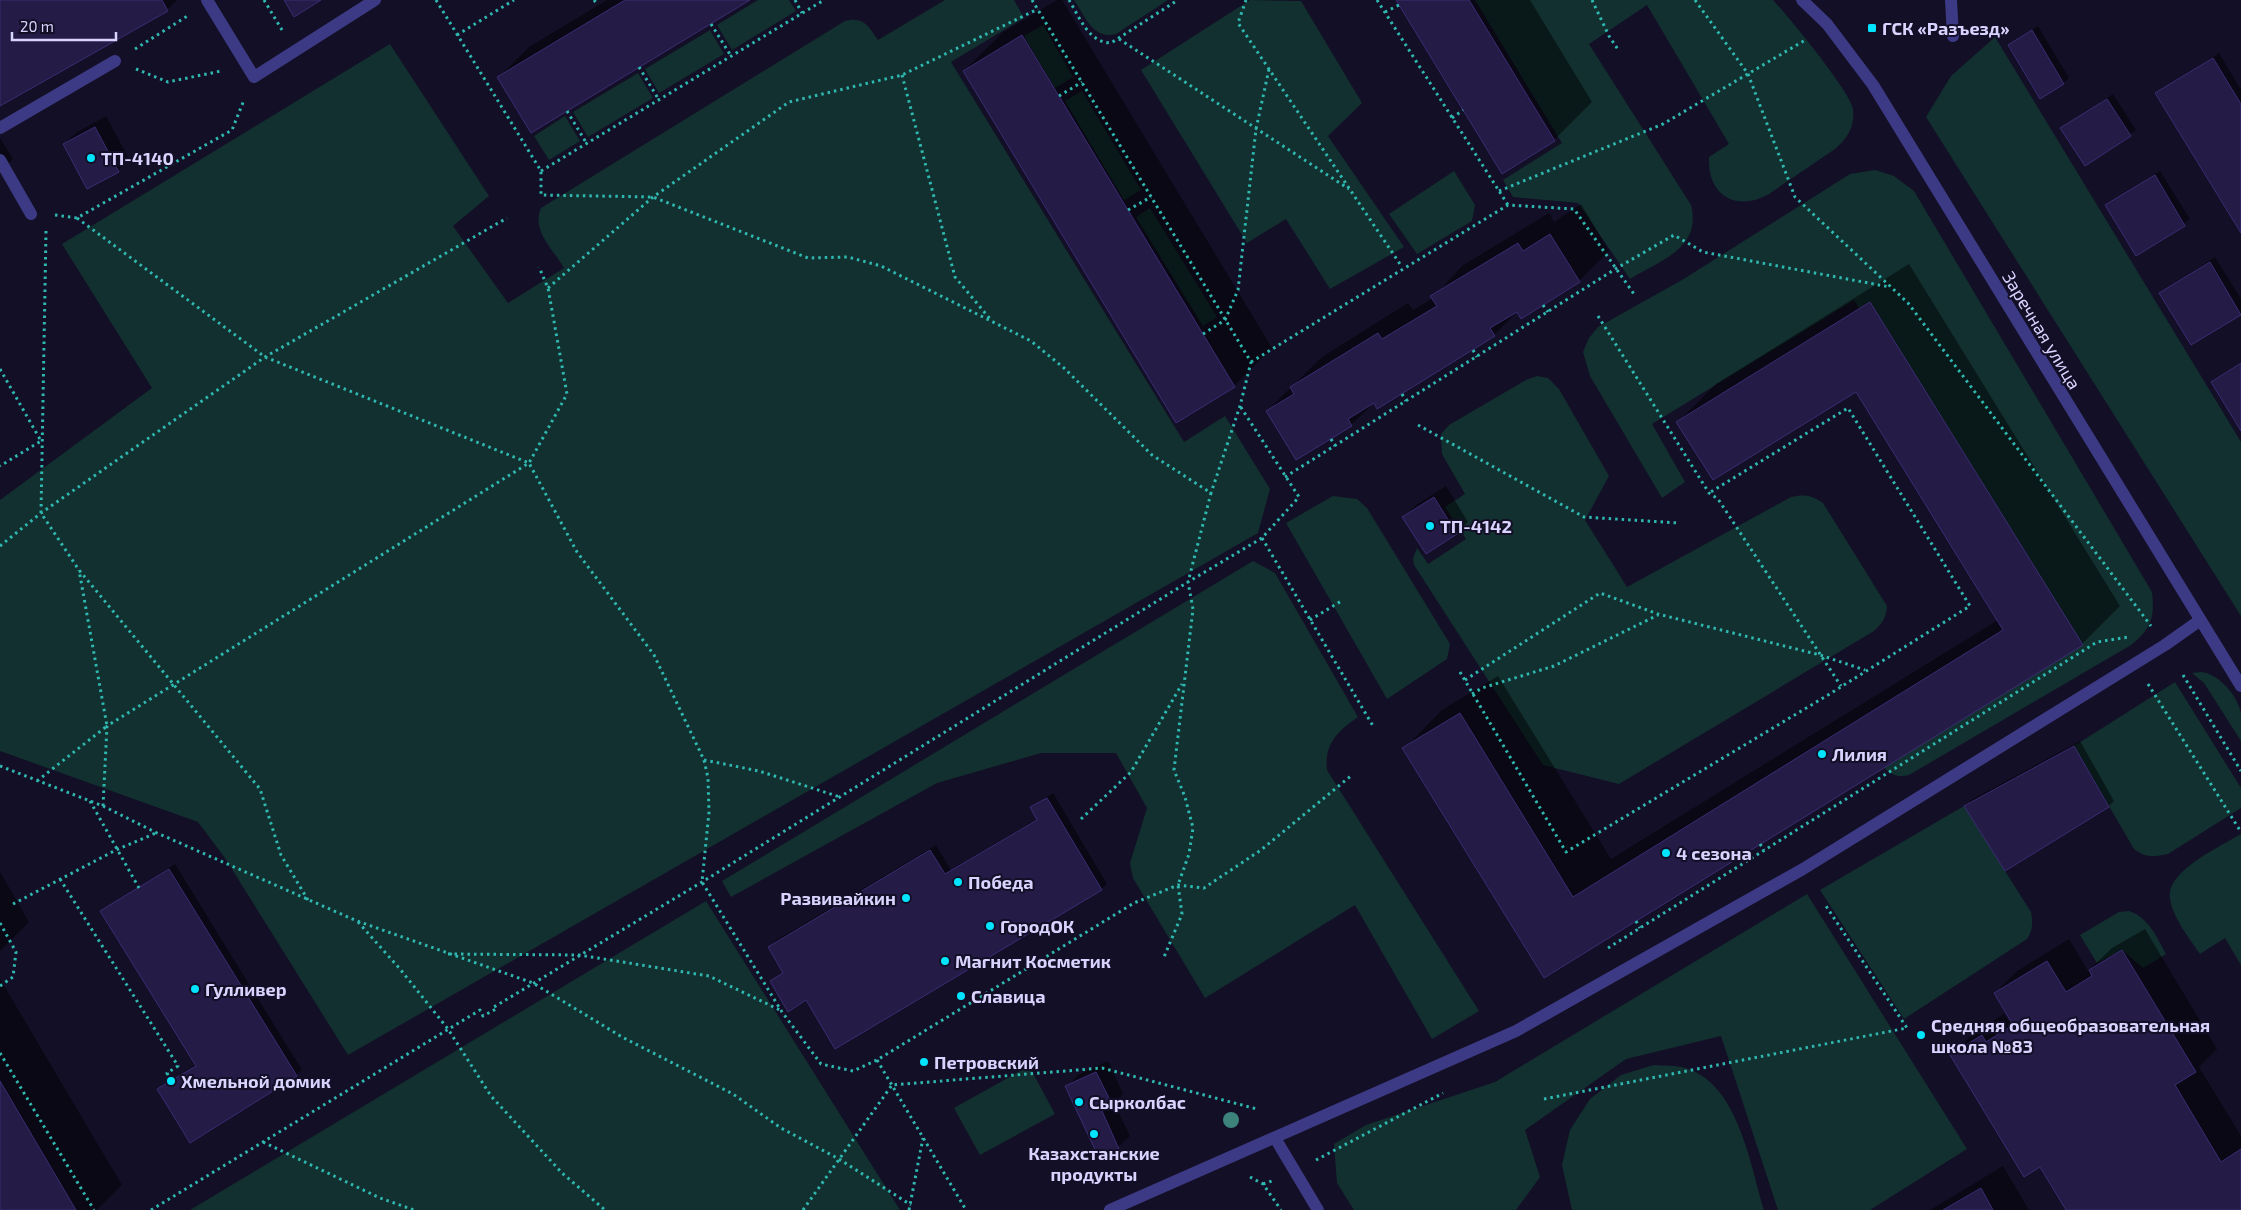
<svg xmlns="http://www.w3.org/2000/svg" width="2241" height="1210" font-family="'Exo 2',sans-serif">
<style>
.green{fill:#12302f}
.shadow{fill:#0007}
.building{fill:#241b47;stroke:#3b2d73}
.lines{fill:none;stroke-linecap:round;stroke-linejoin:round}
.path{stroke:#2fb8b0;stroke-width:3;stroke-dasharray:2.5 4;stroke-linecap:butt}
.service{stroke:#3d3a85;stroke-width:12}
.minor{stroke:#3d3a85;stroke-width:12}
.tree{fill:#3d827b}
.poi-dot{fill:#00e5ff;stroke:#130f26;stroke-width:2}
.labels{text-anchor:middle;dominant-baseline:central;stroke-width:4;stroke-linejoin:round;paint-order:stroke}
.poi-label{font-size:18px;font-weight:bold;fill:#d9d4ff;stroke:#130f26;text-anchor:start}
.street-label{font-size:18px;fill:#d9d4ff;stroke:#130f26}
</style>
<rect width="100%" height="100%" fill="#130f26"/>
<!-- green -->
<path class="green" d="M 758,0 L 789,0 L 796,11 L 732,50 L 717,25 Z
M 945,0 L 1014,0 L 1024,18 L 951,62 L 1184,442 L 1225,416 L 1270,489 L 1258,533 L 348,1055 L 225,858 L 198,822 L 0,751 L 0,500 L 152,388 L 62,244 L 390,44 L 489,196 L 453,226 L 508,303 L 564,268 C 553,249 531,230 541,208 L 845,21 C 864,16 868,26 878,40 Z
M 1074,0 L 1168,0 L 1116,34 C 1093,40 1085,16 1074,0 Z
M 1250,0 L 1301,1 L 1362,103 L 1328,136 L 1404,247 L 1330,289 L 1286,219 L 1247,243 L 1141,70 Z
M 1475,0 L 1773,0 C 1788,16 1850,91 1853,109 C 1855,126 1848,138 1835,149 L 1769,194 C 1735,213 1707,194 1709,157 L 1729,144 L 1647,5 L 1589,44 L 1691,205 C 1702,248 1661,260 1630,279 L 1578,203 L 1513,197 L 1503,180 L 1562,143 Z
M 1043,25 L 1073,77 L 1055,88 L 1024,36 Z
M 710,30 L 724,54 L 659,93 L 645,69 Z
M 1995,37 L 2241,442 L 2241,616 L 1926,117 L 1951,76 Z
M 638,73 L 653,98 L 588,137 L 573,112 Z
M 1082,91 L 1141,190 L 1124,200 L 1065,101 Z
M 565,116 L 580,141 L 549,160 L 534,136 Z
M 1875,170 L 1894,176 L 1914,191 L 2152,592 C 2155,618 2151,629 2131,645 L 1909,775 C 1897,778 1892,775 1883,767 L 2069,652 L 1854,300 L 1652,424 L 1685,482 L 1662,498 L 1590,376 L 1583,352 L 1589,338 L 1598,327 L 1682,280 L 1850,174 Z
M 1454,171 L 1475,205 L 1472,221 L 1417,254 L 1389,214 Z
M 1150,208 L 1217,317 L 1203,326 L 1136,217 Z
M 1537,376 L 1548,378 L 1559,389 L 1609,476 L 1585,520 L 1627,587 L 1791,497 C 1804,494 1812,495 1823,503 L 1887,606 C 1886,617 1883,623 1874,631 L 1619,784 L 1543,765 L 1414,565 L 1413,558 L 1417,548 L 1428,564 L 1466,539 L 1445,507 L 1465,494 L 1442,454 L 1441,434 L 1449,425 L 1526,380 Z
M 1333,496 L 1357,499 L 1367,508 L 1450,644 L 1447,659 L 1387,699 L 1286,523 Z
M 1253,561 L 1275,573 L 1358,717 C 1338,731 1324,744 1327,770 L 1479,1011 L 1432,1039 L 1355,905 L 1205,998 L 1133,878 L 1130,863 L 1147,808 L 1116,753 L 1041,753 L 937,783 L 731,897 L 722,881 Z
M 2201,672 C 2218,673 2238,696 2241,713 C 2241,722 2241,732 2241,741 L 2204,683 L 2192,673 Z
M 2175,682 L 2241,788 L 2241,808 L 2168,854 C 2154,857 2145,858 2134,849 L 2074,746 Z
M 1964,806 L 2031,912 C 2033,922 2033,930 2027,939 L 1904,1019 L 1820,890 Z
M 2241,834 L 2241,965 L 2225,938 L 2200,954 C 2189,938 2173,918 2170,899 C 2165,871 2220,847 2241,834 Z
M 1807,894 L 1967,1149 L 1870,1210 L 1778,1210 L 1721,1036 L 1626,1059 L 1525,1130 L 1540,1177 L 1516,1210 L 1354,1210 L 1337,1183 L 1334,1144 L 1366,1125 L 1495,1082 Z
M 706,901 L 900,1210 L 190,1210 Z
M 2129,911 C 2149,918 2156,936 2166,954 L 2143,968 L 2122,950 L 2097,963 L 2080,935 L 2119,912 Z
M 1654,1065 C 1664,1066 1676,1065 1685,1068 C 1738,1083 1750,1164 1764,1210 L 1572,1210 L 1562,1165 L 1570,1130 L 1590,1099 L 1621,1075 Z
M 1029,1066 L 1055,1114 L 980,1155 L 954,1108 Z"/>
<!-- shadow -->
<path class="shadow" d="M 0,0 L 177,0 L 167,10 L 0,105 Z
M 607,0 L 748,0 L 499,77 L 529,47 Z
M 1057,0 L 1062,0 L 1272,348 L 1234,386 L 964,71 L 1002,33 Z
M 1397,0 L 1530,0 L 1592,102 L 1554,140 Z
M 2038,26 L 2069,78 L 2063,83 L 2009,45 Z
M 2219,53 L 2241,90 L 2241,231 L 2157,93 Z
M 2113,94 L 2136,130 L 2085,164 L 2062,129 Z
M 106,116 L 129,159 L 118,171 L 64,144 L 76,133 Z
M 0,138 L 13,159 L 0,172 Z
M 2160,171 L 2190,219 L 2137,254 L 2107,206 Z
M 1581,204 L 1609,251 L 1579,281 L 1518,311 L 1494,335 L 1375,402 L 1351,425 L 1267,411 L 1322,357 L 1408,303 L 1413,310 L 1433,298 L 1462,266 L 1549,213 L 1554,222 Z
M 2215,257 L 2241,299 L 2241,313 L 2191,344 L 2160,293 Z
M 1909,264 L 2120,606 L 2082,644 L 1544,976 L 1404,749 L 1442,710 L 1498,676 L 1611,859 L 1998,620 L 1857,390 L 1678,422 L 1716,384 Z
M 2241,362 L 2241,428 L 2213,382 Z
M 1446,486 L 1468,522 L 1456,533 L 1404,517 L 1416,505 Z
M 2080,741 L 2114,801 L 2109,806 L 1966,806 L 1971,800 Z
M 1053,793 L 1107,884 L 1101,889 L 807,999 L 771,982 L 784,972 L 769,947 L 775,941 L 936,845 L 951,870 L 1038,818 L 1032,808 Z
M 175,864 L 302,1070 L 296,1075 L 159,1090 L 196,1064 L 101,912 Z
M 0,872 L 29,922 L 0,951 Z
M 2145,929 L 2217,1049 L 2199,1067 L 2241,1136 L 2241,1210 L 2068,1210 L 2041,1165 L 1951,1055 L 1974,1033 L 2004,1014 L 2009,1021 L 2011,1019 L 1995,993 L 2017,971 L 2069,939 L 2088,971 L 2112,948 Z
M 0,979 L 122,1185 L 97,1210 L 0,1210 Z
M 1108,1061 L 1123,1094 L 1114,1103 L 1130,1136 L 1118,1147 L 1100,1156 L 1067,1087 L 1078,1075 Z
M 2003,1166 L 2029,1210 L 1930,1210 Z"/>
<!-- building -->
<path class="building" d="M 0,0 L 162,0 L 168,11 L 0,106 Z
M 284,0 L 321,0 L 294,17 Z
M 625,0 L 750,0 L 531,133 L 497,77 Z
M 1396,0 L 1469,0 L 1555,141 L 1502,174 Z
M 2032,30 L 2064,84 L 2040,99 L 2008,45 Z
M 1022,35 L 1235,387 L 1176,423 L 963,71 Z
M 2213,58 L 2241,104 L 2241,233 L 2155,93 Z
M 2107,99 L 2131,136 L 2085,166 L 2060,128 Z
M 95,127 L 119,172 L 87,189 L 63,144 Z
M 2155,175 L 2185,226 L 2136,256 L 2105,205 Z
M 1550,234 L 1580,282 L 1521,319 L 1517,312 L 1490,328 L 1495,336 L 1377,409 L 1374,403 L 1348,419 L 1352,426 L 1296,460 L 1266,411 L 1294,394 L 1290,387 L 1378,333 L 1382,339 L 1437,306 L 1430,296 L 1518,243 L 1523,251 Z
M 2210,262 L 2241,315 L 2191,345 L 2159,293 Z
M 1870,302 L 2083,645 L 1544,978 L 1402,748 L 1460,713 L 1573,897 L 2003,630 L 1856,392 L 1713,480 L 1676,422 Z
M 2241,363 L 2241,431 L 2211,382 Z
M 1434,497 L 1457,534 L 1426,554 L 1402,517 Z
M 2074,746 L 2109,807 L 2005,871 L 1964,806 Z
M 1047,798 L 1102,890 L 835,1049 L 806,1000 L 788,1012 L 770,981 L 783,973 L 768,947 L 930,850 L 945,874 L 1037,820 L 1030,807 Z
M 169,869 L 297,1076 L 190,1143 L 157,1089 L 196,1066 L 100,911 Z
M 2122,950 L 2196,1072 L 2175,1085 L 2221,1162 L 2241,1149 L 2241,1210 L 2066,1210 L 2040,1167 L 2024,1177 L 1950,1055 L 1982,1035 L 1986,1042 L 2013,1025 L 1994,993 L 2047,961 L 2066,992 L 2092,976 L 2089,970 Z
M 1096,1072 L 1113,1106 L 1102,1111 L 1119,1149 L 1099,1158 L 1065,1086 Z
M 0,1081 L 76,1210 L 0,1210 Z
M 1981,1188 L 1993,1210 L 1943,1210 Z"/>
<g class="lines">
<!-- path -->
<path class="path" d="M 264,0 L 282,30
M 436,0 L 541,171 L 541,195 L 653,197 L 808,258 L 848,257 L 881,266 L 1031,341 L 1064,368 L 1152,455 L 1211,493 L 1188,582 L 1193,609 L 1174,770 L 1185,797 L 1193,828 L 1189,854 L 1178,885 L 1182,914 L 1164,957
M 594,0 L 598,5
M 795,0 L 802,13
M 1032,0 L 1251,362 L 1240,406 L 1211,493
M 1069,0 C 1080,18 1088,42 1111,43 L 1178,0
M 1246,0 L 1238,23 L 1402,267
M 1377,0 L 1508,205
M 1592,0 L 1609,36 L 1619,51
M 1695,0 L 1748,74 L 1795,197 L 1908,303 L 2151,626
M 1385,12 L 1399,5
M 711,24 L 731,56
M 457,35 L 514,0
M 1119,39 L 1349,189
M 135,49 L 189,15
M 639,67 L 659,100
M 136,69 L 168,82 L 221,71
M 902,75 L 955,277 L 991,320
M 1059,96 L 1082,82
M 567,111 L 587,144
M 1452,118 L 1463,110
M 541,171 L 824,0
M 1499,191 L 1663,124 L 1807,39
M 1128,210 L 1151,197
M 55,215 L 77,218 L 232,130 L 244,100
M 77,218 L 265,357 L 529,463 L 577,552 L 654,655 L 704,760 L 708,778 L 709,812 L 702,882 L 782,1012 L 821,1064 L 853,1071 L 877,1060 L 1134,903 L 1178,885 L 1204,888 L 1261,850 L 1352,775
M 46,231 L 41,513 L 79,570 L 260,789 L 281,855 L 308,900
M 548,288 L 653,197 L 789,102 L 902,75 L 1038,9
M 1543,305 L 1548,312
M 1598,316 L 1709,493 L 1718,499 L 1841,686
M 1203,334 L 1225,320 L 1238,290 L 1256,129 L 1269,69
M 1473,350 L 1477,357
M 1251,362 L 1508,205 L 1574,209 L 1634,294
M 0,369 L 41,441 L 0,466
M 1402,394 L 1406,401
M 1418,425 L 1584,517 L 1679,523
M 1331,439 L 1335,446
M 1285,477 L 1617,268 L 1674,235 L 1703,252 L 1890,287
M 1262,538 L 1373,726
M 0,546 L 41,513 L 265,357 L 507,218
M 1310,620 L 1343,600
M 1460,672 L 1566,852 L 1828,695 L 1970,606 L 1848,408 L 1709,493
M 2183,675 L 2241,771
M 1465,680 L 1600,593 L 1658,614 L 1820,655 L 1865,670
M 2148,684 L 2241,832
M 1472,694 L 1482,688 L 1554,666 L 1658,615
M 704,760 L 759,771 L 840,797
M 0,766 L 103,806 L 157,833 L 357,921 L 533,983 L 622,1037 L 733,1094 L 781,1128 L 839,1159 L 911,1205
M 37,781 L 107,726 L 79,570
M 90,801 L 139,888
M 103,806 L 107,726 L 529,463 L 567,394 L 548,288 L 539,267
M 1081,819 L 1131,772 L 1182,684
M 1760,844 L 1764,850
M 60,879 L 178,1066 L 167,1073 L 171,1081
M 13,904 L 116,850 L 156,833
M 1636,921 L 1640,928
M 358,922 L 400,969 L 448,1029 L 491,1096 L 562,1173 L 605,1210
M 0,923 L 16,952 L 13,977 L 0,986
M 1608,948 L 2097,642 L 2129,637
M 448,954 L 579,955 L 709,976 L 782,1011
M 0,1053 L 94,1210
M 877,1060 L 966,1210
M 1544,1099 L 1907,1028 L 1826,906
M 263,1142 L 380,1198 L 414,1210
M 1316,1160 L 1443,1093
M 1250,1177 L 1263,1184 L 1281,1210
M 1263,1184 L 1272,1181
M 151,1210 L 480,1010 L 483,1016 L 496,1009 L 494,1007 L 702,882 L 1188,582 L 1262,538 L 1299,497 L 1240,406
M 803,1210 L 892,1085 L 1102,1068 L 1257,1109
M 909,1210 L 923,1138"/>
<!-- service -->
<path class="service" d="M 207,0 L 254,77 L 375,0
M 1951,0 L 1953,36
M 0,128 L 115,61
M 0,160 L 31,214
M 1110,1210 L 1516,1031 L 1803,869 L 2165,645 L 2199,621"/>
<!-- minor -->
<path class="minor" d="M 1802,0 L 1827,24 L 1873,85 L 2241,686
M 1275,1138 L 1318,1210"/>
</g>
<!-- trees -->
<circle class="tree" cx="1231" cy="1120" r="8"/>
<!-- markers -->
<g class="poi-dot">
<rect x="1867" y="23" width="10" height="10" rx="2.5"/>
<circle cx="91" cy="158" r="5"/>
<circle cx="1430" cy="526" r="5"/>
<circle cx="1822" cy="754" r="5"/>
<circle cx="1666" cy="853" r="5"/>
<circle cx="958" cy="882" r="5"/>
<circle cx="906" cy="898" r="5"/>
<circle cx="990" cy="926" r="5"/>
<circle cx="945" cy="961" r="5"/>
<circle cx="195" cy="989" r="5"/>
<circle cx="961" cy="996" r="5"/>
<circle cx="1921" cy="1035" r="5"/>
<circle cx="924" cy="1062" r="5"/>
<circle cx="171" cy="1081" r="5"/>
<circle cx="1079" cy="1102" r="5"/>
<circle cx="1094" cy="1134" r="5"/>
</g>
<g class="labels">
<!-- poi labels -->
<g class="poi-label">
<text x="1882" y="28">ГСК «Разъезд»</text>
<text x="101" y="158">ТП-4140</text>
<text x="1440" y="526">ТП-4142</text>
<text x="1832" y="754">Лилия</text>
<text x="1676" y="853">4 сезона</text>
<text x="968" y="882">Победа</text>
<text x="896" y="898" text-anchor="end">Развивайкин</text>
<text x="1000" y="926">ГородОК</text>
<text x="955" y="961">Магнит Косметик</text>
<text x="205" y="989">Гулливер</text>
<text x="971" y="996">Славица</text>
<text x="1931" y="1025">Средняя общеобразовательная<tspan x="1931" dy="21">школа №83</tspan></text>
<text x="934" y="1062">Петровский</text>
<text x="181" y="1081">Хмельной домик</text>
<text x="1089" y="1102">Сырколбас</text>
<text x="1094" y="1153" text-anchor="middle">Казахстанские<tspan x="1094" dy="21">продукты</tspan></text>
</g>
<!-- street labels -->
<g class="street-label">
<text transform="translate(2042 330) rotate(59)">Заречная улица</text>
</g>
</g>
<!-- scale -->
<path d="M12 32v8h104v-8" fill="none" stroke="#d9d4ff" stroke-width="2.5"/>
<text x="20" y="32" font-size="15" fill="#d9d4ff" stroke="#130f26" stroke-width="4" paint-order="stroke">20 m</text>
</svg>
